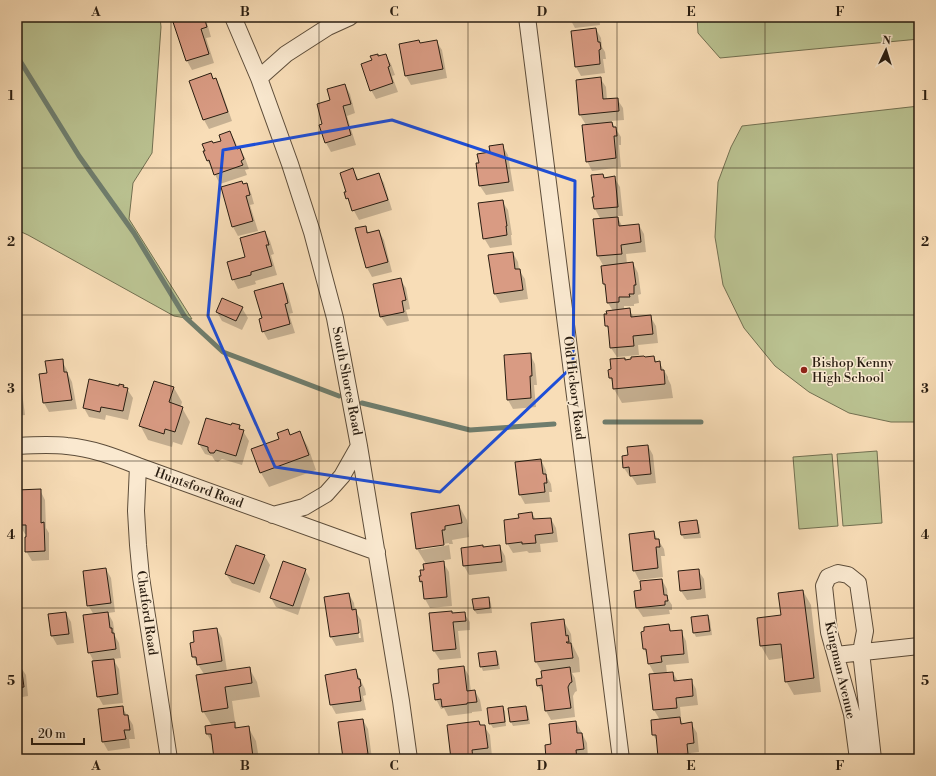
<svg xmlns="http://www.w3.org/2000/svg" width="936" height="776" font-family="'Libre Bodoni',serif">
<style>
.green{fill:#bac291;stroke:#727051}
.shadow{fill:#0003;fill-rule:evenodd}
.lines{fill:none;stroke-linecap:round;stroke-linejoin:round}
.stream{stroke:#6f7d6d;stroke-width:5}
.building{fill:#d99b83;stroke:#291d11}
.street-casing{stroke:#5d4d3a;stroke-width:18}
.street{stroke:#fae9d0;stroke-width:16}
.marked{fill:none;stroke:#1d4ed8;stroke-width:3;stroke-linejoin:round}
.grid{fill:none;stroke:#291d11;stroke-width:1;stroke-opacity:0.55}
.poi-dot{fill:#8f2418;stroke:#fae9d0;stroke-width:1.5}
.labels{text-anchor:middle;dominant-baseline:central;stroke-width:3;stroke-linejoin:round;paint-order:stroke}
.poi-label{font-size:13px;fill:#291d11;stroke:#fae9d0;text-anchor:start}
.street-label{font-size:13px;fill:#291d11;stroke:#fae9d0}
.neatline{fill:none;stroke:#291d11;stroke-width:1.5}
.grid-label{font-size:13px;text-anchor:middle;font-weight:bold;fill:#291d11}
</style>
<rect width="100%" height="100%" fill="#f8ddb7"/>
<filter id="stains"><feTurbulence type="fractalNoise" baseFrequency=".005" numOctaves="4"/><feColorMatrix values="0 0 0 0 .2 0 0 0 0 .09 0 0 0 0 .02 0 0 0 .5 -.17"/></filter>
<radialGradient id="worn" r=".72"><stop offset=".6" stop-color="#630" stop-opacity="0"/><stop offset="1" stop-color="#630" stop-opacity=".3"/></radialGradient>
<!-- green -->
<path class="green" d="M 17,17 L 160,17 L 161,27 L 152,153 L 133,183 L 129,219 L 192,319 L 174,316 L 28,235 L 17,230 Z
M 697,17 L 919,17 L 919,39 L 720,58 L 698,33 Z
M 919,106 L 919,422 L 891,422 L 849,413 L 809,392 L 775,366 L 744,328 L 723,285 L 715,237 L 718,182 L 731,147 L 742,126 Z
M 877,451 L 882,523 L 843,526 L 837,454 Z
M 832,454 L 838,526 L 799,529 L 793,457 Z"/>
<!-- shadow -->
<path class="shadow" d="M 193,17 L 203,17 L 207,23 L 211,37 L 206,38 L 214,63 L 192,70 L 187,61 Z
M 569,17 L 599,17 L 600,25 L 575,28 Z
M 596,29 L 601,38 L 602,47 L 605,52 L 606,59 L 603,59 L 605,73 L 581,76 L 576,67 Z
M 419,41 L 421,44 L 436,41 L 442,50 L 447,78 L 411,85 L 406,76 L 400,44 Z
M 385,55 L 391,64 L 395,75 L 392,76 L 398,92 L 376,99 L 371,90 L 379,57 Z
M 600,78 L 606,87 L 607,100 L 617,99 L 623,108 L 624,120 L 611,121 L 621,137 L 621,145 L 619,145 L 621,167 L 592,171 L 587,161 L 586,125 L 580,115 L 577,81 Z
M 214,80 L 216,80 L 221,89 L 232,121 L 209,129 L 204,120 L 190,81 Z
M 345,85 L 350,94 L 355,113 L 347,116 L 356,145 L 331,152 L 326,143 L 320,126 L 324,125 L 331,100 Z
M 230,132 L 235,141 L 238,149 L 240,149 L 245,158 L 249,169 L 245,170 L 247,175 L 220,184 L 207,160 L 213,144 L 222,141 Z
M 502,145 L 508,155 L 514,191 L 486,195 L 480,186 L 477,164 L 480,164 Z
M 353,170 L 359,180 L 379,174 L 384,183 L 392,210 L 359,220 L 347,198 L 347,192 Z
M 603,175 L 605,178 L 614,177 L 620,187 L 623,216 L 617,216 L 622,226 L 639,225 L 644,234 L 646,252 L 626,254 L 627,264 L 633,263 L 638,273 L 641,294 L 638,295 L 639,303 L 634,304 L 634,306 L 624,306 L 624,310 L 629,309 L 634,318 L 650,316 L 656,326 L 658,343 L 638,345 L 639,355 L 617,357 L 611,348 L 610,331 L 606,326 L 608,315 L 613,311 L 608,303 L 606,288 L 604,284 L 604,267 L 598,256 L 594,220 L 601,220 L 595,209 L 595,197 Z
M 246,184 L 251,193 L 254,204 L 250,205 L 258,231 L 238,236 L 233,227 L 243,185 Z
M 502,201 L 508,210 L 512,235 L 511,235 L 512,245 L 490,248 L 484,238 Z
M 365,227 L 369,233 L 379,231 L 384,240 L 392,272 L 372,277 L 367,268 Z
M 265,232 L 270,241 L 274,254 L 271,255 L 277,275 L 255,281 L 256,284 L 238,289 L 233,279 L 246,258 Z
M 513,253 L 518,262 L 519,270 L 525,279 L 528,299 L 500,303 L 495,294 Z
M 400,279 L 406,288 L 410,309 L 406,310 L 409,321 L 387,326 L 381,317 L 374,285 Z
M 283,285 L 288,294 L 293,313 L 289,314 L 295,333 L 268,340 L 263,331 L 263,319 Z
M 242,308 L 248,318 L 242,330 L 222,321 L 217,312 Z
M 530,354 L 535,364 L 537,385 L 534,385 L 536,407 L 513,409 L 508,400 Z
M 654,357 L 657,363 L 659,362 L 668,377 L 668,379 L 671,385 L 673,398 L 622,403 L 614,389 L 614,385 L 610,378 L 609,370 L 624,359 L 626,361 Z
M 62,361 L 67,370 L 68,374 L 72,382 L 77,409 L 49,412 L 44,403 L 48,374 Z
M 154,382 L 174,388 L 182,402 L 181,406 L 190,422 L 182,445 L 173,442 L 172,447 L 148,440 L 140,425 Z
M 17,383 L 22,392 L 25,415 L 17,416 Z
M 123,385 L 125,388 L 127,389 L 133,398 L 128,420 L 106,415 L 105,420 L 89,417 L 84,408 Z
M 239,426 L 242,431 L 243,431 L 249,441 L 242,465 L 222,459 L 218,462 L 215,461 L 212,456 L 205,454 L 199,444 L 232,427 Z
M 288,430 L 291,436 L 300,433 L 308,447 L 316,470 L 269,487 L 261,473 L 280,440 Z
M 648,446 L 653,455 L 656,483 L 637,485 L 632,477 L 630,477 L 624,468 L 629,456 Z
M 541,460 L 546,470 L 547,477 L 551,484 L 552,492 L 549,492 L 550,502 L 525,504 L 520,495 Z
M 40,490 L 45,500 L 46,528 L 49,533 L 49,560 L 32,561 L 26,551 L 27,534 L 25,534 L 19,524 Z
M 459,506 L 467,520 L 469,537 L 452,540 L 453,544 L 449,544 L 451,559 L 434,562 L 434,563 L 443,562 L 449,572 L 452,606 L 430,608 L 425,599 L 423,585 L 421,581 L 426,564 L 417,549 L 412,513 ZM 449,543 L 449,545 L 421,550 L 421,548 Z
M 532,513 L 536,520 L 551,519 L 556,528 L 558,542 L 540,544 L 541,552 L 529,553 L 527,551 L 513,553 L 507,543 Z
M 697,521 L 699,525 L 701,538 L 684,539 L 682,535 L 680,523 Z
M 653,532 L 664,549 L 665,556 L 661,556 L 663,577 L 639,580 L 634,570 Z
M 483,546 L 484,548 L 500,547 L 505,556 L 507,571 L 469,575 L 464,566 L 462,548 Z
M 264,555 L 270,565 L 260,593 L 232,583 L 226,574 Z
M 106,569 L 111,578 L 115,612 L 108,613 L 113,622 L 115,636 L 119,643 L 121,658 L 113,659 L 119,669 L 123,703 L 103,705 L 98,696 L 94,662 L 89,652 L 94,615 L 88,605 Z
M 305,570 L 310,579 L 298,615 L 276,607 L 271,598 Z
M 698,570 L 704,579 L 706,598 L 687,600 L 681,591 Z
M 662,580 L 667,589 L 668,599 L 672,605 L 672,610 L 669,610 L 670,614 L 643,617 L 637,608 L 642,591 Z
M 803,591 L 811,605 L 821,692 L 794,695 L 786,681 L 783,658 L 769,660 L 761,646 L 758,619 L 782,616 Z
M 349,594 L 354,603 L 355,611 L 361,620 L 364,642 L 336,646 L 331,637 L 325,597 ZM 356,616 L 358,618 L 361,638 L 359,638 Z
M 489,598 L 491,603 L 492,613 L 477,614 L 474,610 L 473,600 Z
M 66,613 L 71,622 L 74,643 L 57,645 L 52,636 Z
M 464,613 L 470,622 L 470,630 L 458,631 L 461,658 L 440,660 L 434,651 L 452,614 Z
M 708,616 L 710,620 L 712,635 L 696,637 L 694,633 Z
M 563,620 L 571,634 L 572,644 L 579,658 L 580,672 L 572,673 L 575,678 L 577,691 L 575,692 L 573,696 L 575,717 L 551,720 L 546,711 L 544,694 L 543,694 L 538,685 L 543,679 L 542,672 L 536,662 L 532,623 Z
M 668,625 L 672,632 L 681,631 L 686,641 L 689,663 L 666,665 L 667,673 L 673,673 L 678,681 L 691,680 L 696,689 L 698,705 L 680,707 L 681,717 L 679,717 L 683,724 L 691,723 L 697,733 L 699,752 L 691,753 L 692,759 L 661,759 L 659,757 L 658,742 L 653,735 L 660,720 L 654,710 L 650,675 L 655,675 L 649,664 L 648,656 L 644,649 L 642,633 Z
M 217,629 L 222,638 L 227,671 L 249,668 L 257,682 L 260,697 L 232,701 L 235,722 L 234,722 L 237,728 L 248,727 L 256,741 L 259,759 L 215,759 L 213,744 L 207,734 L 212,726 L 203,711 L 204,674 L 193,657 L 191,643 L 195,643 Z
M 496,652 L 498,656 L 500,669 L 483,671 L 481,666 Z
M 17,657 L 19,666 L 20,666 L 26,675 L 28,696 L 17,698 Z
M 464,667 L 469,676 L 471,692 L 475,691 L 480,700 L 482,711 L 472,712 L 472,713 L 448,716 L 444,708 L 441,709 L 436,699 L 441,684 Z
M 356,671 L 365,689 L 366,695 L 363,696 L 366,710 L 336,714 L 331,705 Z
M 122,707 L 133,725 L 135,739 L 129,739 L 130,748 L 108,751 L 103,742 L 99,710 Z
M 502,707 L 505,711 L 506,726 L 493,728 L 490,723 Z
M 526,707 L 528,711 L 530,724 L 513,726 L 511,722 Z
M 363,720 L 368,729 L 372,759 L 345,759 L 344,757 Z
M 479,722 L 481,726 L 484,726 L 490,735 L 492,757 L 476,759 L 452,759 Z
M 576,722 L 587,743 L 588,758 L 547,759 L 552,745 Z"/>
<g class="lines">
<!-- stream -->
<path class="stream" d="M 17,56 L 79,156 L 134,233 L 185,317 L 223,352 L 339,396
M 362,403 L 470,430 L 554,424
M 605,422 L 701,422"/>
</g>
<!-- building -->
<path class="building" d="M 189,17 L 204,17 L 207,27 L 201,29 L 209,54 L 186,61 L 173,22 Z
M 596,28 L 598,42 L 600,42 L 601,49 L 599,50 L 600,64 L 575,67 L 571,31 Z
M 419,40 L 420,43 L 437,40 L 443,69 L 405,76 L 399,44 Z
M 378,54 L 378,56 L 386,54 L 390,66 L 388,67 L 393,83 L 370,91 L 361,64 L 372,60 L 370,56 Z
M 211,73 L 213,79 L 216,78 L 228,112 L 203,120 L 189,81 Z
M 601,77 L 603,99 L 618,98 L 619,111 L 579,115 L 576,80 Z
M 345,84 L 351,104 L 343,106 L 351,135 L 325,143 L 319,125 L 322,124 L 317,104 L 330,100 L 327,89 Z
M 612,122 L 613,127 L 616,127 L 617,136 L 614,136 L 616,158 L 586,162 L 582,125 Z
M 230,131 L 237,149 L 240,148 L 244,159 L 241,161 L 243,165 L 214,175 L 209,160 L 207,161 L 203,151 L 205,151 L 202,144 L 212,141 L 213,143 L 221,141 L 219,135 Z
M 503,144 L 509,182 L 479,186 L 476,163 L 479,163 L 477,154 L 490,152 L 489,146 Z
M 353,168 L 357,180 L 379,173 L 388,200 L 352,211 L 348,198 L 346,199 L 344,192 L 346,192 L 340,173 Z
M 603,174 L 604,178 L 615,176 L 618,207 L 594,209 L 592,197 L 594,197 L 591,175 Z
M 242,181 L 243,184 L 247,183 L 250,195 L 246,196 L 253,221 L 232,227 L 221,187 Z
M 503,200 L 507,226 L 506,226 L 507,235 L 483,239 L 478,203 Z
M 618,217 L 619,226 L 639,224 L 641,242 L 621,245 L 622,254 L 597,256 L 593,219 Z
M 366,226 L 367,233 L 379,230 L 388,262 L 366,268 L 355,228 Z
M 265,231 L 269,245 L 266,245 L 272,266 L 251,272 L 251,275 L 232,280 L 227,262 L 245,257 L 240,238 Z
M 513,252 L 515,269 L 520,269 L 523,290 L 494,294 L 488,255 Z
M 633,262 L 636,285 L 634,285 L 634,294 L 629,294 L 630,297 L 619,297 L 619,302 L 607,303 L 605,284 L 603,284 L 601,266 Z
M 401,278 L 406,300 L 402,301 L 404,312 L 380,317 L 373,284 Z
M 283,283 L 288,303 L 285,304 L 290,324 L 262,332 L 259,319 L 262,318 L 254,291 Z
M 222,298 L 243,307 L 236,321 L 216,312 Z
M 630,308 L 631,317 L 651,315 L 653,334 L 633,336 L 634,346 L 610,348 L 608,326 L 605,326 L 604,314 L 607,314 L 606,311 Z
M 531,353 L 532,376 L 530,376 L 531,398 L 507,400 L 504,355 Z
M 644,356 L 645,357 L 654,356 L 655,362 L 660,361 L 661,370 L 664,370 L 665,384 L 613,389 L 612,378 L 609,378 L 608,370 L 611,369 L 610,359 L 625,358 L 625,360 L 631,359 L 631,357 Z
M 63,359 L 64,372 L 67,372 L 72,400 L 43,403 L 39,374 L 47,373 L 45,361 Z
M 89,379 L 119,386 L 119,384 L 124,385 L 123,387 L 128,388 L 123,411 L 101,407 L 100,412 L 83,408 Z
M 17,381 L 20,406 L 17,406 Z
M 154,381 L 174,387 L 169,402 L 183,407 L 175,432 L 165,429 L 164,434 L 139,426 Z
M 206,418 L 231,425 L 232,423 L 240,425 L 239,429 L 244,430 L 236,456 L 216,450 L 214,453 L 210,453 L 208,450 L 208,447 L 198,444 Z
M 288,429 L 290,435 L 300,431 L 309,455 L 260,473 L 251,449 L 279,439 L 277,433 Z
M 648,445 L 651,474 L 630,476 L 629,467 L 623,468 L 622,456 L 628,455 L 627,447 Z
M 541,459 L 543,474 L 546,474 L 547,483 L 544,483 L 545,492 L 519,495 L 515,462 Z
M 41,489 L 41,523 L 44,522 L 45,551 L 25,552 L 25,537 L 26,537 L 26,525 L 18,525 L 17,490 Z
M 459,505 L 462,523 L 445,526 L 445,530 L 442,530 L 444,545 L 416,549 L 411,513 Z
M 532,512 L 533,519 L 551,518 L 553,533 L 535,535 L 536,543 L 522,544 L 522,542 L 506,544 L 504,520 L 519,518 L 518,514 Z
M 697,520 L 699,533 L 681,535 L 679,522 Z
M 654,531 L 655,539 L 659,539 L 660,547 L 656,547 L 658,568 L 633,571 L 629,534 Z
M 236,545 L 265,555 L 254,584 L 225,574 Z
M 483,545 L 483,547 L 500,545 L 502,562 L 463,566 L 461,548 Z
M 283,561 L 306,569 L 293,606 L 270,598 Z
M 444,561 L 447,597 L 424,599 L 422,581 L 420,582 L 419,576 L 421,576 L 420,570 L 424,570 L 423,564 Z
M 106,568 L 111,603 L 87,606 L 83,571 Z
M 699,569 L 701,589 L 680,591 L 678,571 Z
M 662,579 L 664,595 L 667,595 L 668,601 L 665,601 L 665,605 L 636,608 L 634,591 L 641,590 L 640,581 Z
M 803,590 L 814,678 L 785,682 L 781,644 L 760,646 L 757,618 L 781,615 L 778,593 Z
M 349,593 L 352,610 L 356,609 L 359,633 L 330,637 L 324,597 Z
M 489,597 L 490,608 L 474,610 L 472,599 Z
M 452,611 L 452,613 L 465,612 L 466,621 L 453,622 L 456,649 L 433,651 L 429,613 Z
M 66,612 L 69,634 L 51,636 L 48,614 Z
M 108,612 L 110,628 L 112,628 L 112,633 L 114,633 L 116,649 L 88,653 L 83,615 Z
M 708,615 L 710,631 L 693,633 L 691,617 Z
M 564,619 L 566,636 L 568,635 L 569,642 L 566,642 L 567,643 L 571,643 L 573,658 L 535,662 L 531,623 Z
M 669,624 L 670,631 L 682,630 L 684,654 L 661,656 L 662,662 L 648,664 L 646,649 L 643,649 L 641,632 L 644,631 L 644,627 Z
M 217,628 L 222,661 L 197,665 L 196,657 L 192,657 L 190,643 L 194,642 L 193,631 Z
M 496,651 L 498,665 L 480,667 L 478,653 Z
M 114,659 L 118,694 L 97,697 L 92,661 Z
M 17,665 L 21,665 L 24,687 L 17,688 Z
M 464,666 L 467,691 L 475,690 L 477,702 L 467,703 L 467,704 L 442,707 L 441,699 L 435,700 L 433,684 L 439,683 L 438,669 Z
M 250,667 L 252,683 L 225,687 L 228,708 L 202,712 L 196,675 Z
M 570,667 L 572,682 L 570,683 L 568,687 L 571,708 L 545,711 L 542,685 L 537,686 L 536,679 L 542,678 L 541,671 Z
M 356,669 L 358,679 L 360,679 L 361,686 L 359,687 L 361,701 L 330,705 L 325,675 Z
M 673,672 L 674,681 L 692,679 L 693,696 L 676,698 L 677,708 L 653,710 L 649,674 Z
M 123,706 L 124,715 L 128,715 L 130,730 L 124,730 L 126,739 L 102,742 L 98,709 Z
M 503,706 L 505,722 L 489,724 L 487,708 Z
M 526,706 L 528,720 L 510,722 L 508,708 Z
M 680,717 L 681,724 L 692,722 L 694,743 L 687,744 L 688,754 L 658,757 L 656,735 L 652,735 L 651,720 Z
M 363,719 L 368,754 L 343,758 L 338,722 Z
M 479,721 L 480,725 L 485,725 L 488,748 L 472,750 L 473,759 L 451,759 L 447,725 Z
M 576,721 L 577,733 L 582,733 L 584,749 L 576,750 L 577,759 L 546,759 L 545,745 L 551,744 L 549,724 Z
M 235,722 L 235,728 L 249,726 L 253,757 L 237,759 L 214,759 L 211,734 L 206,734 L 205,726 Z"/>
<g class="lines">
<!-- street casing -->
<g class="street-casing">
<path id="street" d="M 233,17 L 259,78 L 290,164 L 312,232 L 335,318 L 359,446 L 401,701 L 409,759
M 527,17 L 621,759
M 259,78 L 286,54 L 328,27 L 350,17
M 17,446 C 34,445 50,444 67,446 C 92,448 115,457 138,466 L 377,552
M 138,466 L 136,511 L 138,545 L 141,577 L 169,759
M 273,515 L 304,507 L 326,494 L 342,476 L 359,446
M 836,655 L 919,646
M 858,759 L 852,714 L 829,632 L 824,586 L 828,577 L 838,573 L 848,575 L 858,583 L 865,631 L 861,652 L 873,759"/>
</g>
<!-- street -->
<use href="#street" class="street"/>
</g>
<!-- marked area -->
<path class="marked" d="M 392,120 L 575,181 L 573,366 L 440,492 L 275,467 L 208,316 L 223,150 Z"/>
<!-- grid -->
<path class="grid" d="M 171,17 L 171,759M 319,17 L 319,759M 468,17 L 468,759M 617,17 L 617,759M 765,17 L 765,759M 17,168 L 919,168M 17,315 L 919,315M 17,461 L 919,461M 17,608 L 919,608"/>
<!-- markers -->
<circle class="poi-dot" cx="804" cy="370" r="4"/>
<g class="labels">
<!-- poi labels -->
<g class="poi-label">
<text x="812" y="363">Bishop Kenny<tspan x="812" dy="15">High School</tspan></text>
</g>
<!-- street labels -->
<g class="street-label">
<text transform="translate(347 381) rotate(79)">South Shores Road</text>
<text transform="translate(574 388) rotate(83)">Old Hickory Road</text>
<text transform="translate(199 488) rotate(20)">Huntsford Road</text>
<text transform="translate(147 613) rotate(82)">Chatford Road</text>
<text transform="translate(840 670) rotate(77)">Kingman Avenue</text>
</g>
</g>
<!-- margin -->
<rect width="936" height="776" fill="none" stroke="#f8ddb7" stroke-width="44"/>
<!-- north arrow -->
<g transform="translate(886 50) rotate(4)" stroke="#fae9d0" stroke-width="3" paint-order="stroke">
<path d="M0-3L7 15L0 10L-7 15Z" fill="#291d11"/>
<text y="-6" font-size="11" font-weight="bold" text-anchor="middle" fill="#291d11">N</text>
</g>
<!-- scale -->
<path d="M32 738v6h52v-6" fill="none" stroke="#291d11" stroke-width="2"/>
<text x="38" y="738" font-size="12" fill="#291d11" stroke="#fae9d0" stroke-width="3" paint-order="stroke">20 m</text>
<rect x="22" y="22" width="892" height="732" class="neatline"/>
<g class="grid-label">
<text x="96" y="16">A</text>
<text x="245" y="16">B</text>
<text x="394" y="16">C</text>
<text x="542" y="16">D</text>
<text x="691" y="16">E</text>
<text x="840" y="16">F</text>
<text x="11" y="100">1</text>
<text x="925" y="100">1</text>
<text x="11" y="246">2</text>
<text x="925" y="246">2</text>
<text x="11" y="393">3</text>
<text x="925" y="393">3</text>
<text x="11" y="539">4</text>
<text x="925" y="539">4</text>
<text x="11" y="685">5</text>
<text x="925" y="685">5</text>
<text x="96" y="770">A</text>
<text x="245" y="770">B</text>
<text x="394" y="770">C</text>
<text x="542" y="770">D</text>
<text x="691" y="770">E</text>
<text x="840" y="770">F</text>
</g>
<rect width="100%" height="100%" filter="url(#stains)"/>
<rect width="100%" height="100%" fill="url(#worn)"/>
</svg>
